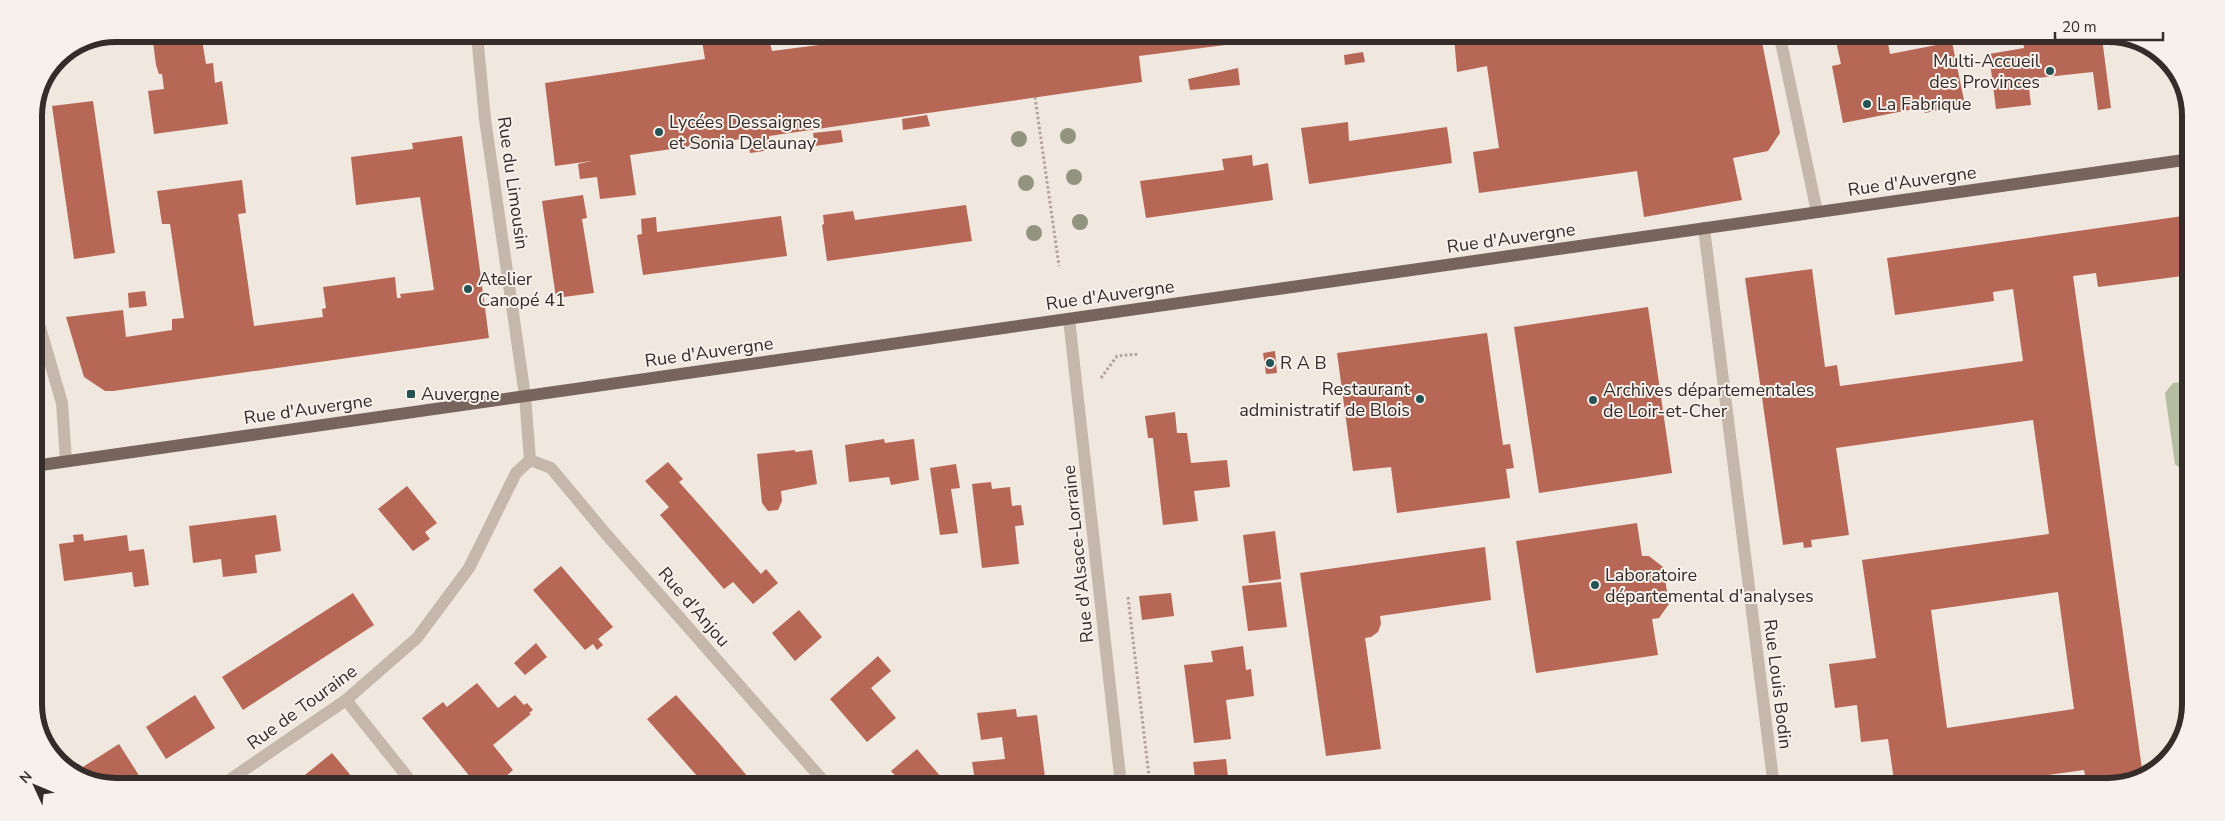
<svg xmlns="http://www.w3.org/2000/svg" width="2225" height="821" font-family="'Nunito Sans',sans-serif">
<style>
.green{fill:#b5bda1}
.building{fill:#b76756;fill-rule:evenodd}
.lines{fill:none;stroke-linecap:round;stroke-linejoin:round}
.path{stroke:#b2a197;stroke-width:3;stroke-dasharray:2.5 2.5;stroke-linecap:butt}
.minor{stroke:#c6b7ac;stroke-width:12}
.major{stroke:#76645d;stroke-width:12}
.tree{fill:#93947f}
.poi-dot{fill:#255252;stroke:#f8f1eb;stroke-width:2}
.labels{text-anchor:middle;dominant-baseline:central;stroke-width:4;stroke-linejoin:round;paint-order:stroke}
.poi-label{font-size:18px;fill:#362d2a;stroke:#f8f1eb;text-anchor:start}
.street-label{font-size:18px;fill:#362d2a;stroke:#f8f1eb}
.rim{fill:none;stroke:#362d2a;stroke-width:6}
</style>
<rect width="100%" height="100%" fill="#f0e7df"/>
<!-- green -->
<path class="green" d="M 2181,382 L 2184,407 L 2189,407 L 2189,412 L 2186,413 L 2189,436 L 2189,471 L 2185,472 L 2175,464 L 2165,393 L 2173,383 Z"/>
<!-- building -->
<path class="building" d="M 152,34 L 201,34 L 206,64 L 213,63 L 215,83 L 222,81 L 228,124 L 154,134 L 148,91 L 164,89 L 162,74 L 159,74 L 156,65 Z
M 701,35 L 768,35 L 772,51 L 834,43 L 833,35 L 857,35 L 857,39 L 882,35 L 1287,37 L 1139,56 L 1142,82 L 769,136 L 770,150 L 750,153 L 748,138 L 630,155 L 636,195 L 600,199 L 597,177 L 580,179 L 578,164 L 592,161 L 555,166 L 545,83 L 705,59 Z
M 1454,37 L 1761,37 L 1780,133 L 1768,151 L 1733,158 L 1742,200 L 1644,217 L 1637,171 L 1479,193 L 1473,152 L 1499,148 L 1487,66 L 1457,72 Z
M 1835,37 L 1887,38 L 1890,54 L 1952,42 L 1965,105 L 1925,113 L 1924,107 L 1843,123 L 1832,66 L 1841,64 Z
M 2023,38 L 2102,38 L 2111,108 L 2098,110 L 2093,72 L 2028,79 L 2031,105 L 1996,109 L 1989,54 L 2024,48 Z
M 1363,52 L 1365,62 L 1345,65 L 1344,55 Z
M 1238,68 L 1240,85 L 1190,90 L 1188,79 Z
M 93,101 L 115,253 L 74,259 L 52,106 Z
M 927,115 L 930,126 L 903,130 L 902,119 Z
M 1348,122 L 1349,141 L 1447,127 L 1452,163 L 1309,184 L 1301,128 Z
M 841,130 L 843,142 L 815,146 L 813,133 Z
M 462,136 L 489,338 L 113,391 L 105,391 L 84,377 L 66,317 L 123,310 L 126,337 L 172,330 L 172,319 L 184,318 L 170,224 L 162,224 L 157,191 L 242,180 L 246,213 L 238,214 L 254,326 L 323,317 L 322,309 L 326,308 L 323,287 L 395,277 L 397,298 L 401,298 L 400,294 L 434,290 L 420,197 L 356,205 L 351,157 L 413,149 L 412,143 Z
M 1252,155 L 1253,166 L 1268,163 L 1273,200 L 1146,218 L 1140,181 L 1224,170 L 1222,159 Z
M 583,195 L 587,218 L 582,219 L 594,293 L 556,298 L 542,201 Z
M 966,205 L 972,241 L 827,261 L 822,225 L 824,224 L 823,215 L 853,211 L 855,220 Z
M 2190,215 L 2190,275 L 2098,287 L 2096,273 L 2073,276 L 2143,776 L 2109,787 L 2087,787 L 2084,770 L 1960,787 L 1895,787 L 1888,739 L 1861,742 L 1857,705 L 1835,708 L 1829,664 L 1876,658 L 1862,560 L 2049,534 L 2033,420 L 1836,448 L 1849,535 L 1811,540 L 1812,547 L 1804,548 L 1803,542 L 1783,545 L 1745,278 L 1812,269 L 1825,367 L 1837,365 L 1840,386 L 2023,361 L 2013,289 L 1993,292 L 1994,301 L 1895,315 L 1887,258 ZM 2058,592 L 2074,709 L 1947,728 L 1931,610 Z
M 781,216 L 787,256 L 643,275 L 637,235 L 642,234 L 641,219 L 656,217 L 657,232 Z
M 145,291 L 147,306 L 129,308 L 128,293 Z
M 1648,307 L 1672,473 L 1539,493 L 1514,327 Z
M 1487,333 L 1503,445 L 1510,444 L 1514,468 L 1506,469 L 1510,498 L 1397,513 L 1391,467 L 1353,471 L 1337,353 Z
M 1275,351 L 1277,373 L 1266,374 L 1263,353 Z
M 1175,412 L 1177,433 L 1187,433 L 1191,463 L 1227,460 L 1230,487 L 1194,491 L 1198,521 L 1163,525 L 1153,438 L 1148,438 L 1145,416 Z
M 884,439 L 885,443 L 914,439 L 919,480 L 891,485 L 889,477 L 849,482 L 845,445 Z
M 795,450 L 795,452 L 812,450 L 817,484 L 781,491 L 782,501 L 778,510 L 768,511 L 762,503 L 757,454 Z
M 668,462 L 683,479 L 679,482 L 761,574 L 766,569 L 778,583 L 753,604 L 733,582 L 724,589 L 660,515 L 669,507 L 645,481 Z
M 956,464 L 960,488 L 951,489 L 958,533 L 940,535 L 930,468 Z
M 991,482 L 992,489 L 1010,487 L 1012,506 L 1021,505 L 1024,525 L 1015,526 L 1019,564 L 982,568 L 972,484 Z
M 407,486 L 437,523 L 425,532 L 430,539 L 413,551 L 378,509 Z
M 276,515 L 281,551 L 255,555 L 257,573 L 223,577 L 221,559 L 193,563 L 189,526 Z
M 1637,523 L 1642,556 L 1649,556 L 1663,567 L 1669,604 L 1659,618 L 1652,619 L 1658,655 L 1536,673 L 1516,541 Z
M 1275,531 L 1281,579 L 1249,583 L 1243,535 Z
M 83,534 L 84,541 L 127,535 L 129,551 L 144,549 L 149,585 L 134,587 L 132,572 L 64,581 L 59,544 L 74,542 L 73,535 Z
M 1485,547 L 1491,600 L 1380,616 L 1381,624 L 1378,632 L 1371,637 L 1365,638 L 1381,749 L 1326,756 L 1300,573 Z
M 561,566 L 613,627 L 598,639 L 603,645 L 597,650 L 593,644 L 585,650 L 533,590 Z
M 1281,582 L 1287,627 L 1248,631 L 1242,586 Z
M 353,593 L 374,625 L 243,710 L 222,677 Z
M 1171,593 L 1174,616 L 1142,620 L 1139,596 Z
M 799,610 L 822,637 L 795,661 L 772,633 Z
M 536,643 L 547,657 L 525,675 L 514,663 Z
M 1243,646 L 1246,670 L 1251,669 L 1254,696 L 1226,700 L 1231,739 L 1194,743 L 1184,665 L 1213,662 L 1211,651 Z
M 878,656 L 891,671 L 871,688 L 896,718 L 867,742 L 830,699 Z
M 477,683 L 498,708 L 515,695 L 524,705 L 527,703 L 533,710 L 529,713 L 531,714 L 493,745 L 513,770 L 497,784 L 476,784 L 422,718 L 443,702 L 447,707 Z
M 195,695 L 215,728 L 166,759 L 146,727 Z
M 676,695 L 719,743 L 754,784 L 704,784 L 690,768 L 647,719 Z
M 1016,709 L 1017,717 L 1037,715 L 1046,785 L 1009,785 L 1008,776 L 975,781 L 972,762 L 1005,759 L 1002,737 L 981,740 L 977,713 Z
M 119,744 L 140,777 L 129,783 L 90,783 L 75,772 Z
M 917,749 L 948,785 L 900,785 L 902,783 L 891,771 Z
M 332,753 L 358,784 L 295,783 Z
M 1226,759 L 1229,785 L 1196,785 L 1193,762 Z"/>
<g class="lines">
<!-- path -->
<path class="path" d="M 1035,97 L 1059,266
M 1101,378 L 1117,356 L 1139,354
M 1128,597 L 1150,785"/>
<!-- minor -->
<path class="minor" d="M 477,35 L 485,119 L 525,396 L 530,460
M 1780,37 L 1817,212
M 1704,228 L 1774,787
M 34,307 L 62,403 L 66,461
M 1069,319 L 1121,785
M 2188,425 L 2189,425
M 530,460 L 551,468 L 606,534 L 827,785
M 346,700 L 413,784
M 225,783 L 346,700 L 417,638 L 469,568 L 516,473 L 530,460"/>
<!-- major -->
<path class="major" d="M 34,466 L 2191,159"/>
</g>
<!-- trees -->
<g class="tree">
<circle cx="1068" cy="136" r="8"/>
<circle cx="1019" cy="139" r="8"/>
<circle cx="1074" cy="177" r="8"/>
<circle cx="1026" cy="183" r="8"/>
<circle cx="1080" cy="222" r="8"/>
<circle cx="1034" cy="233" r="8"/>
</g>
<!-- markers -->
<g class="poi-dot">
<circle cx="2050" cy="71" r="5"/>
<circle cx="1867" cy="104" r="5"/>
<circle cx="659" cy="132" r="5"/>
<circle cx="468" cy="289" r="5"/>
<circle cx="1270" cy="363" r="5"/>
<rect x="406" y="389" width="10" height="10" rx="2.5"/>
<circle cx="1420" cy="399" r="5"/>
<circle cx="1593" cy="400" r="5"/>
<circle cx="1595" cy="585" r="5"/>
</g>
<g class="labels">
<!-- poi labels -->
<g class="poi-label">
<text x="2040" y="61" text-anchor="end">Multi-Accueil<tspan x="2040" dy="21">des Provinces</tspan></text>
<text x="1877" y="104">La Fabrique</text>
<text x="669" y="122">Lycées Dessaignes<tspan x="669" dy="21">et Sonia Delaunay</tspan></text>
<text x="478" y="279">Atelier<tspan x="478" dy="21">Canopé 41</tspan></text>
<text x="1280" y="363">R A B</text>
<text x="1410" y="389" text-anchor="end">Restaurant<tspan x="1410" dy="21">administratif de Blois</tspan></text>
<text x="1603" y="390">Archives départementales<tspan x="1603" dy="21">de Loir-et-Cher</tspan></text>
<text x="421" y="394">Auvergne</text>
<text x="1605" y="575">Laboratoire<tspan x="1605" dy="21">départemental d'analyses</tspan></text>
</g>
<!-- street labels -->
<g class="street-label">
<text transform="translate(1912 181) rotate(-8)">Rue d'Auvergne</text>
<text transform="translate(513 183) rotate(82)">Rue du Limousin</text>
<text transform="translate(1511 238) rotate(-8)">Rue d'Auvergne</text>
<text transform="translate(1110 295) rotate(-8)">Rue d'Auvergne</text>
<text transform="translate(709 352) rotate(-8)">Rue d'Auvergne</text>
<text transform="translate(308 409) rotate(-8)">Rue d'Auvergne</text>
<text transform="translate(1078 554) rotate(-96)">Rue d'Alsace-Lorraine</text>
<text transform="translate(694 607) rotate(49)">Rue d'Anjou</text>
<text transform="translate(1778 684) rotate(83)">Rue Louis Bodin</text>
<text transform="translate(302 707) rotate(-36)">Rue de Touraine</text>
</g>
</g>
<!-- crop -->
<path d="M0 0H2225V821H0ZM116 42H2108A74 74 0 0 1 2182 116V704A74 74 0 0 1 2108 778H116A74 74 0 0 1 42 704V116A74 74 0 0 1 116 42Z" fill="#f8f1eb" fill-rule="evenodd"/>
<path class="rim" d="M116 42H2108A74 74 0 0 1 2182 116V704A74 74 0 0 1 2108 778H116A74 74 0 0 1 42 704V116A74 74 0 0 1 116 42Z"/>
<!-- north arrow -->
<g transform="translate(35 786) rotate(314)" stroke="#f8f1eb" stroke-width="4" paint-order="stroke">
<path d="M0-4L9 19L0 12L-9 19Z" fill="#362d2a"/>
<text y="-8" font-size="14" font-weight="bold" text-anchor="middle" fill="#362d2a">N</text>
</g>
<!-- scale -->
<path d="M2055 32v8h108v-8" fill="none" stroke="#362d2a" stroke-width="2.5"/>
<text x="2062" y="32" font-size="15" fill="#362d2a" stroke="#f8f1eb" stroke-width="4" paint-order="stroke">20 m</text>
</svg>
